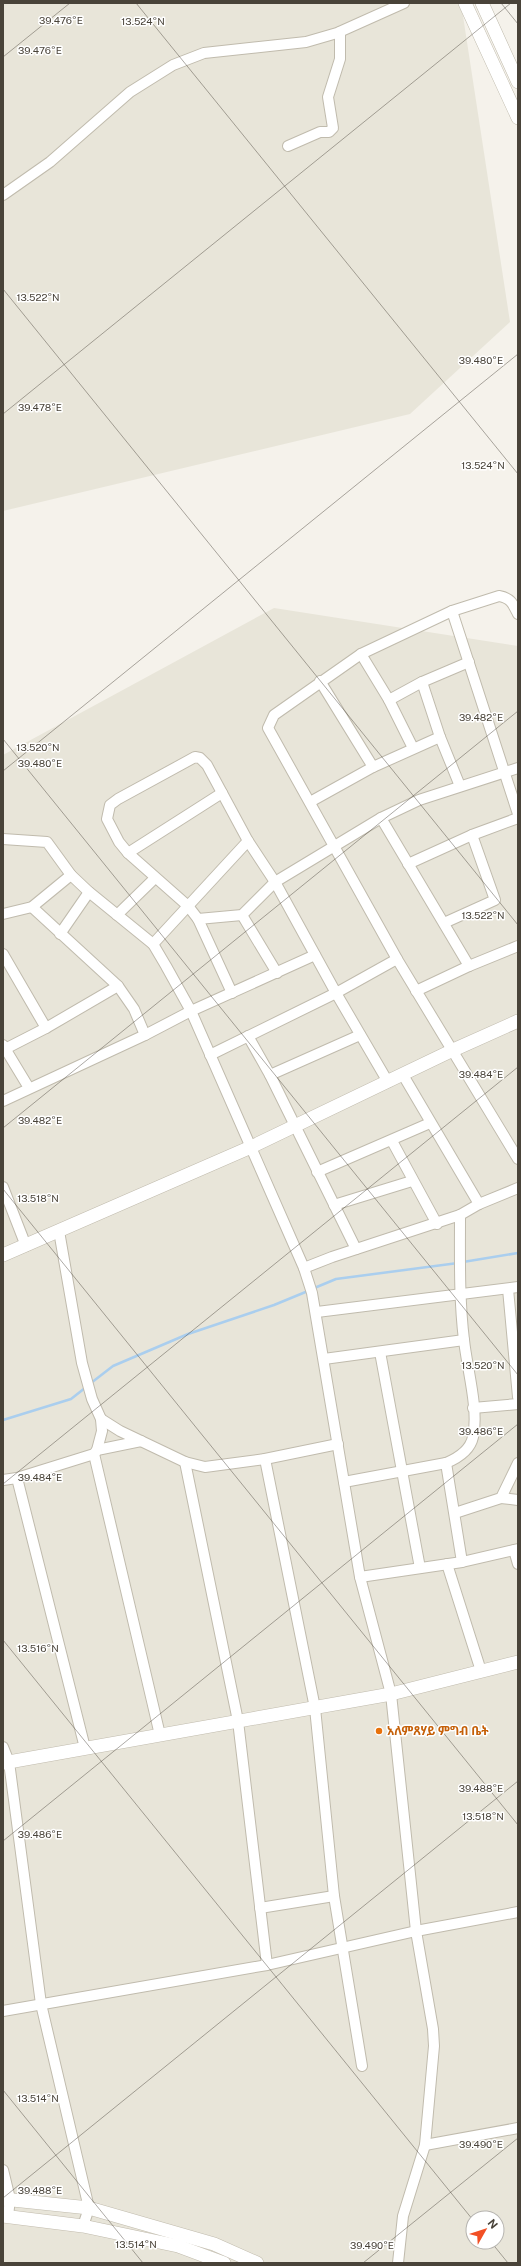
<svg xmlns="http://www.w3.org/2000/svg" width="521" height="2266" font-family="'Public Sans','Noto Sans Ethiopic',sans-serif">
<style>
.residential{fill:#e8e5d9;fill-rule:evenodd}
.lines{fill:none;stroke-linecap:round;stroke-linejoin:round}
.stream{stroke:#aaceee;stroke-width:2.5}
.minor-casing{stroke:#c0bbad;stroke-width:12}
.tertiary-casing{stroke:#c0bbad;stroke-width:14}
.minor{stroke:#fff;stroke-width:10}
.tertiary{stroke:#fff;stroke-width:13}
.ticks{fill:none;stroke:#494339;stroke-width:1;stroke-opacity:0.45}
.food-dot{fill:#e8710a;stroke:#fff;stroke-width:1.5}
.labels{text-anchor:middle;stroke-width:3;stroke-linejoin:round;paint-order:stroke}
.food-label{font-size:12px;font-weight:bold;fill:#c56008;stroke:#fff;text-anchor:start}
.ticks-label{font-size:10px;text-anchor:middle;fill:#494339;stroke:#fff;stroke-width:3;stroke-linejoin:round;paint-order:stroke}
</style>
<rect width="100%" height="100%" fill="#f5f2eb"/>
<g class="residential">
<path d="M3 3H461L510 322 410 414 3 511Z"/>
<path d="M274 608 518 646V2263H3V755ZM473 2218H497V2242H473Z"/>
</g>
<g class="lines">
<g class="stream">
<path d="M463 1262 518 1253"/>
<path d="M312 1289 336 1279 458 1263"/>
<path d="M91 1383 113 1366 188 1334 274 1305 308 1291"/>
<path d="M3 1420 71 1399 85 1388"/>
</g>
<g class="minor-casing">
<g id="minor">
<path d="M288 146 320 132H329L333 128 328 97 340 59V32"/>
<path d="M3 195 50 162 130 92 173 65 204 53 306 42 337 33 404 3"/>
<path d="M452 611 518 814"/>
<path d="M518 614C513 604 511 598 499 596L452 611 361 654 274 715 268 728 397 959 518 1159"/>
<path d="M361 654 389 700"/>
<path d="M320 681 373 767"/>
<path d="M422 682 440 737 460 786"/>
<path d="M413 748 389 700 422 682 469 662"/>
<path d="M310 802 373 767 440 737"/>
<path d="M381 818 469 966"/>
<path d="M3 839 47 842 71 875 89 892 153 944 166 966 191 1011 304 1268 312 1293 360 1577 391 1694 416 1931 433 2029 434 2046 425 2145 403 2216 398 2263"/>
<path d="M128 853 222 793"/>
<path d="M408 864 472 835 518 818"/>
<path d="M32 907 118 986 134 1009 145 1035"/>
<path d="M3 914 32 907 71 875"/>
<path d="M117 915 155 878"/>
<path d="M242 915 277 973"/>
<path d="M198 919 242 915 275 882 381 818 419 800 518 768"/>
<path d="M444 923 495 900 472 835"/>
<path d="M60 934 89 892"/>
<path d="M153 944 248 841"/>
<path d="M3 954 46 1028"/>
<path d="M416 991 469 966 518 946"/>
<path d="M232 993 198 919 188 906 128 853 119 842 107 819 110 805 118 799 195 757 200 758 207 765 248 841 275 882 336 993 388 1082"/>
<path d="M248 1036 270 1075 356 1249"/>
<path d="M3 1045 29 1088"/>
<path d="M5 1049 46 1028 118 986"/>
<path d="M210 1055 336 993 397 959"/>
<path d="M270 1075 360 1035"/>
<path d="M403 1075 479 1204"/>
<path d="M3 1101 145 1035 191 1011 315 955"/>
<path d="M392 1141 437 1224"/>
<path d="M317 1172 430 1123"/>
<path d="M3 1187 26 1246"/>
<path d="M334 1205 412 1181"/>
<path d="M304 1268 332 1257 460 1215 479 1204 518 1188"/>
<path d="M508 1289 518 1397"/>
<path d="M317 1312 518 1287"/>
<path d="M380 1352 420 1568"/>
<path d="M324 1359 464 1340"/>
<path d="M473 1408 518 1404"/>
<path d="M101 1419 120 1431 185 1462 205 1467 265 1459 338 1444"/>
<path d="M97 1450 141 1441"/>
<path d="M94 1454 160 1735"/>
<path d="M265 1459 315 1708 334 1896 362 2066"/>
<path d="M185 1462 238 1721 267 1965"/>
<path d="M446 1463 462 1562"/>
<path d="M17 1478 85 1748"/>
<path d="M3 1480 17 1478 94 1454 97 1450 102 1431 101 1419 92 1399 82 1363 59 1231"/>
<path d="M344 1482 446 1463C458 1458 470 1451 473 1437 479 1409 467 1369 464 1340 459 1299 460 1257 460 1215"/>
<path d="M501 1498 518 1500"/>
<path d="M455 1513 501 1498 518 1463"/>
<path d="M514 1550 518 1564"/>
<path d="M447 1564 481 1671"/>
<path d="M360 1577 462 1562 518 1549"/>
<path d="M3 1747 9 1762 41 2004 89 2208 83 2226"/>
<path d="M260 1908 334 1896"/>
<path d="M3 2011 267 1965 416 1931 518 1912"/>
<path d="M425 2145 518 2128"/>
<path d="M3 2170 10 2199 8 2216"/>
</g>
</g>
<g class="tertiary-casing">
<g id="tertiary">
<path d="M465 3 518 118"/>
<path d="M482 3 518 82"/>
<path d="M3 1255 251 1147 451 1051 518 1021"/>
<path d="M3 1763 391 1694 518 1662"/>
<path d="M3 2199 89 2208 214 2244 257 2263"/>
<path d="M3 2216 83 2226 178 2246 224 2263"/>
</g>
</g>
<use href="#minor" class="minor"/>
<use href="#tertiary" class="tertiary"/>
</g>
<path class="ticks" d="M136 3 518 474M501 3 518 24M3 57 70 3M3 289 518 925M3 414 511 3M3 739 518 1375M3 771 518 354M3 1128 518 711M3 1189 518 1825M3 1484 518 1067M3 1640 473 2220M3 1841 518 1424M3 2090 143 2263M3 2198 518 1781M491 2242 508 2263M363 2263 518 2138"/>
<circle class="food-dot" cx="379" cy="1731" r="4"/>
<g class="labels">
<g class="food-label">
<text x="387" y="1735">አለምጸሃይ ምግብ ቤት</text>
</g>
</g>
<g class="ticks-label">
<text x="61" y="24">39.476°E</text>
<text x="143" y="25">13.524°N</text>
<text x="40" y="54">39.476°E</text>
<text x="38" y="301">13.522°N</text>
<text x="481" y="364">39.480°E</text>
<text x="40" y="411">39.478°E</text>
<text x="483" y="469">13.524°N</text>
<text x="481" y="721">39.482°E</text>
<text x="38" y="751">13.520°N</text>
<text x="40" y="767">39.480°E</text>
<text x="483" y="919">13.522°N</text>
<text x="481" y="1078">39.484°E</text>
<text x="40" y="1124">39.482°E</text>
<text x="38" y="1202">13.518°N</text>
<text x="483" y="1369">13.520°N</text>
<text x="481" y="1435">39.486°E</text>
<text x="40" y="1481">39.484°E</text>
<text x="38" y="1652">13.516°N</text>
<text x="481" y="1792">39.488°E</text>
<text x="483" y="1820">13.518°N</text>
<text x="40" y="1838">39.486°E</text>
<text x="38" y="2102">13.514°N</text>
<text x="481" y="2148">39.490°E</text>
<text x="40" y="2194">39.488°E</text>
<text x="136" y="2248">13.514°N</text>
<text x="372" y="2249">39.490°E</text>
</g>
<rect width="521" height="2266" fill="none" stroke="#494339" stroke-width="8"/>
<g transform="translate(485 2230) rotate(51)"><circle r="19" fill="#ffffff" stroke="#b6b4b0"/>
<path d="M0-3L7 15L0 10L-7 15Z" fill="#f25025"/>
<text y="-6" font-size="11" font-weight="bold" text-anchor="middle" fill="#494339">N</text>
</g>
</svg>
